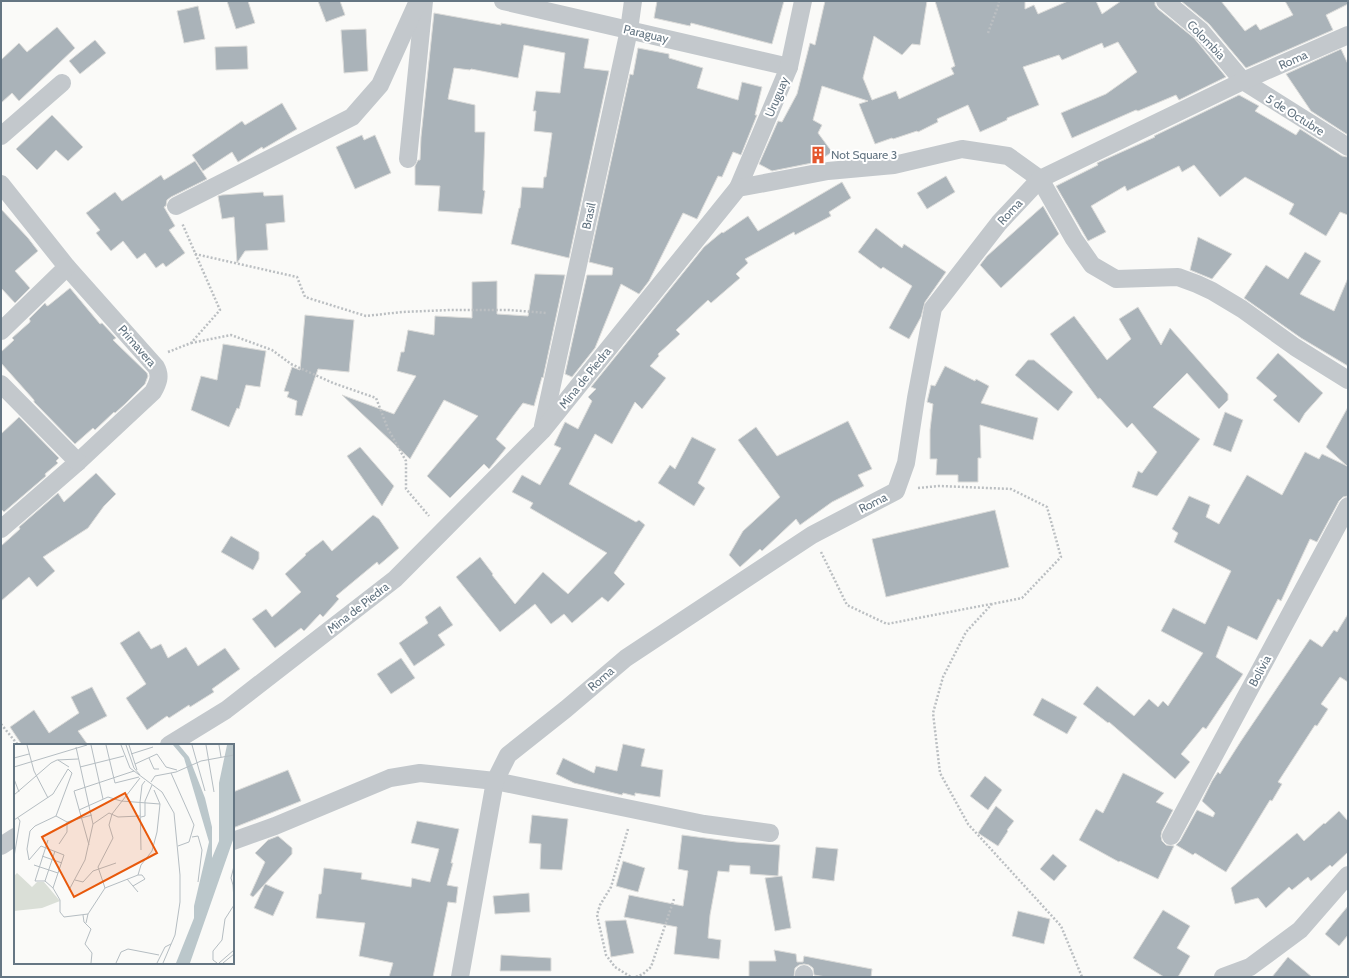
<svg xmlns="http://www.w3.org/2000/svg" width="1349" height="978" font-family="Cabin,sans-serif">
<style>
.building{fill:#aab3b9;stroke:#dcdcda}
.lines{fill:none;stroke-linecap:round;stroke-linejoin:round}
.path{stroke:#bbbfc2;stroke-width:2.5;stroke-dasharray:2 2;stroke-linecap:butt}
.street{stroke:#c3c8cc;stroke-width:18}
.labels{text-anchor:middle;stroke-width:4;stroke-linejoin:round;paint-order:stroke}
.street-label{font-size:12px;fill:#657683;stroke:#fff}
.poi-label{font-size:12px;fill:#657683;stroke:#fff;text-anchor:start}
.inset-road{fill:none;stroke:#b5bdc2;stroke-width:1}
.view{fill:#e8590c;fill-opacity:0.15;stroke:#e8590c;stroke-width:2}
.inset-edge{fill:none;stroke:#657683;stroke-width:2}
</style>
<rect width="100%" height="100%" fill="#fafaf8"/>
<g class="building">
<path d="M227 1H248L255 23 236 29Z"/>
<path d="M318 1H340L345 15 326 22Z"/>
<path d="M657 1H784L772 44 691 23 690 26 654 18Z"/>
<path d="M825 1H927L920 45 912 44 902 55 874 36 863 78 872 100 896 91 899 99 954 74 951 68 955 66 935 1H1025V9L1034 5 1038 14 1068 1H1096L1102 14 1121 1H1155V5L1158 9 1194 38 1226 77 1179 100 1176 95 1138 111 1136 110 1072 138 1061 113 1106 94 1137 72 1118 42 1104 48 1102 43 1062 60 1059 55 1023 67 1039 105 1007 118V120L980 132 968 105 937 119 938 122 918 132 917 131 893 139 892 138 875 144 859 104 868 101 822 86 813 120 822 125 818 133 832 152 817 162 772 171 759 164 778 121 782 122 797 94 810 43 815 45Z"/>
<path d="M1181 1H1221L1245 31 1256 24 1260 30 1293 15 1285 1H1348V4L1326 15 1333 30 1246 68 1209 24Z"/>
<path d="M198 6 205 39 184 43 177 11Z"/>
<path d="M434 13 501 25V23L589 39 584 68 609 71 569 258 511 244 519 208H520L522 187 543 188 544 177H546L552 133 534 131 536 111H533L536 91 560 93 565 53 524 45 518 78 471 69 470 70 454 68 448 99 475 105V132H485L483 190 485 191 482 214 438 211 440 186 415 185V166L418 160H420L421 137Z"/>
<path d="M57 27 75 48 19 101 12 93 1 103V60L19 43 27 52Z"/>
<path d="M366 29 368 71 344 73 341 30Z"/>
<path d="M95 40 106 53 80 74 69 61Z"/>
<path d="M247 46 248 69 216 70 215 47Z"/>
<path d="M638 48 669 54V58L703 68 697 88 738 100 742 82 762 87 755 115H757L741 155 733 152 722 177 718 176 697 219 683 213 649 281 639 294 621 284 595 348 572 377 565 374 587 275H612L613 268 589 262 630 74 633 75Z"/>
<path d="M1341 49 1348 64V135L1311 111 1286 74Z"/>
<path d="M1239 95 1259 106 1255 111 1296 135 1300 129 1342 156 1348 157V215L1340 212 1326 236 1289 214 1294 204 1245 177 1220 197 1194 165 1182 172 1179 166 1127 191 1125 186 1091 206 1106 232 1088 241 1056 186 1098 165 1097 163 1155 137 1154 136Z"/>
<path d="M282 103 297 129 263 149 262 147 238 162 232 152 203 171 192 155 242 121 245 125Z"/>
<path d="M52 115 83 147 68 161 56 150 37 170 16 149Z"/>
<path d="M362 135 364 140 375 135 391 173 355 189 336 147Z"/>
<path d="M195 161 207 179 171 197 167 200 166 206 164 207 175 226 169 230 185 253 166 267 163 263 156 268 145 253 137 259 123 241 111 251 96 233 100 230 86 213 115 192 122 201 161 175 164 180Z"/>
<path d="M946 176 955 192 927 209 917 193Z"/>
<path d="M842 182 851 198 829 212 831 216 795 235 794 232 745 259 748 263 736 274 740 278 711 303 708 300 676 330 680 334 658 354 659 356 650 366 666 378 642 409 635 402 612 444 595 434 569 484 636 522 639 520 645 525 614 573 625 584 608 602 602 597 572 623 564 614 551 624 535 604 500 632 456 577 480 557 493 574 492 575 515 604 543 572 568 594 607 553 530 508 533 503 512 492 522 475 540 485 561 448 554 445 565 422 578 429 592 401 588 397 596 389 591 387 704 247 722 232 723 233 748 216 758 231Z"/>
<path d="M263 192 264 196 283 195 285 222 266 224 268 250 245 251 237 263 234 217 222 219 218 196 222 195Z"/>
<path d="M1043 206 1059 234 1001 288 980 265 987 256Z"/>
<path d="M1 209 28 238 38 251 15 271 30 288 15 303 1 288Z"/>
<path d="M876 228 902 248 904 244 946 272 925 302 921 317 909 339 889 328 912 286 883 267 881 269 858 252Z"/>
<path d="M1198 237 1232 254 1212 279 1190 270Z"/>
<path d="M1305 252 1321 261 1300 294 1334 311 1348 278V366L1301 338 1244 298 1266 265 1288 279Z"/>
<path d="M535 274 565 275 543 378 542 377 534 406 523 403 496 439 506 448 489 469 484 464 450 498 427 476 478 416 444 400 410 459 342 395 394 414 416 376 397 371 401 352H404L408 330 434 335 435 316 472 318V282L497 281V314L528 316Z"/>
<path d="M70 288 100 324 102 323 116 338 113 340 147 373 148 376 145 384 125 404 115 413 114 412 95 430 93 428 75 444 34 402V400L1 363V352L14 340 12 338 30 322V320L29 319 45 303 47 306 49 305Z"/>
<path d="M1138 307 1161 345 1170 328 1228 394V400L1219 409 1187 373 1153 407 1200 439 1157 496 1132 487 1138 471 1142 473 1157 452 1132 423 1127 428 1100 398 1098 399 1050 334 1074 316 1107 360 1131 339 1119 319Z"/>
<path d="M305 315 354 320 349 372 318 369 302 416 295 415 297 401 287 397 289 392 284 391 292 367 300 370Z"/>
<path d="M223 344 266 351 260 387 246 385 239 409 237 408 229 427 191 410 201 376 217 380Z"/>
<path d="M1278 353 1323 393 1305 413 1299 423 1273 400 1277 396 1256 378Z"/>
<path d="M1028 360H1034L1073 392 1058 411 1015 375Z"/>
<path d="M945 366 975 381 976 379 989 386 981 403 1038 418 1033 440 980 425 981 458H978V482H958V475H936L937 459H930V430L933 404 927 402 931 385 935 386Z"/>
<path d="M1348 407V496L1343 497 1339 501 1317 542 1310 539 1281 601 1278 599 1257 640 1228 626 1216 657 1243 674 1206 729 1203 727 1181 754 1190 762 1175 779 1109 722 1108 723 1083 704 1097 686 1134 716 1149 699 1158 707 1163 701 1168 706 1203 653 1161 631 1173 608 1205 624 1231 571 1174 542 1178 533 1172 529 1189 496 1210 505 1206 517 1219 524 1247 475 1282 495 1305 452 1319 459 1322 454 1347 466 1326 447Z"/>
<path d="M1225 412 1243 420 1231 452 1213 445Z"/>
<path d="M19 417 59 458 56 461 58 463 45 474 46 476 4 512 1 509V434Z"/>
<path d="M848 421 872 469 858 475 864 486 832 502 800 525 796 519 762 551 760 549 740 567 729 555 743 531 780 497 738 440 756 427 777 456Z"/>
<path d="M692 437 716 449 698 483 705 488 694 506 658 483 670 465 675 469Z"/>
<path d="M360 447 394 486 382 506 347 456Z"/>
<path d="M96 473 116 494 104 506 88 528 43 557 55 571 37 587 29 577 1 601V546L20 529 19 527 58 493 64 502Z"/>
<path d="M995 510 1009 567 886 597 872 539Z"/>
<path d="M373 515 379 519 399 548 379 565 377 562 336 596 339 599 323 617 320 614 304 631 301 628 275 648 252 619 266 609 272 617 301 592 285 574 306 555 305 554 323 540 332 551Z"/>
<path d="M231 536 259 552V559L253 570 221 552Z"/>
<path d="M440 606 453 625 438 635 445 645 414 666 399 643 428 623 425 617Z"/>
<path d="M1348 614V682L1340 677 1321 704 1328 709 1317 726 1315 725 1278 782 1282 784 1272 801 1270 800 1226 872 1195 853 1193 855 1176 845 1180 841 1197 810 1213 817 1215 813 1202 801 1212 781 1218 772 1220 774 1241 741 1310 639 1322 647 1334 630 1337 632Z"/>
<path d="M139 631 151 649 161 644 168 658 186 647 198 666 225 648 240 669 212 689 214 692 190 707 189 705 169 718 167 716 147 730 126 698 146 684 120 643Z"/>
<path d="M401 658 415 678 391 694 377 674Z"/>
<path d="M92 687 107 716 78 731 88 745H22L10 727 34 710 49 733 79 713 71 697Z"/>
<path d="M1042 698 1077 717 1067 734 1033 715Z"/>
<path d="M623 744 645 749 641 766 663 770 660 797 635 793V796L623 793 622 795 574 783 556 774 563 758 594 773 596 766 617 771Z"/>
<path d="M288 770 301 801 233 828V792Z"/>
<path d="M1123 773 1164 793 1156 802 1173 810 1162 831 1161 836 1162 841 1166 845 1174 846 1158 879 1120 861 1119 862 1079 840 1096 809 1103 813Z"/>
<path d="M985 776 1002 790 988 810 970 796Z"/>
<path d="M996 806 1014 821 1007 830 1008 831 998 846 978 833Z"/>
<path d="M1339 811 1348 821V852L1332 867 1330 865 1311 881 1308 877 1292 890 1289 887 1266 908 1258 898 1235 904 1231 888 1297 833 1304 841 1324 823 1325 824Z"/>
<path d="M532 815 568 819 562 870 540 869 541 844 529 843Z"/>
<path d="M417 821 459 829 451 863H453L447 885 458 887 456 903 448 902 433 977H389L393 963 359 956 365 923 316 918 319 894H321L324 868 362 873 361 879 411 887 412 878 430 882 439 849 411 843Z"/>
<path d="M682 835 736 842 780 845 778 876 750 874V866L730 865 729 872 718 871 710 915 708 938 721 940 719 959 674 954 677 927 624 917 629 895 683 906 688 871 678 869Z"/>
<path d="M278 836 292 848V854L253 897 250 895 265 862 255 853 268 840Z"/>
<path d="M816 847 838 849 834 881 812 878Z"/>
<path d="M1053 854 1067 866 1054 881 1040 869Z"/>
<path d="M623 861 645 868 638 892 616 886Z"/>
<path d="M782 876 791 928 775 931 765 878Z"/>
<path d="M265 884 284 892 273 916 254 908Z"/>
<path d="M529 893 530 912 495 914 493 896Z"/>
<path d="M1348 906V935L1339 946 1325 934Z"/>
<path d="M1163 910 1190 926 1177 948 1190 956 1178 977H1164L1133 958Z"/>
<path d="M1018 911 1050 919 1044 944 1012 936Z"/>
<path d="M626 920 634 953 611 957 605 921Z"/>
<path d="M774 950 796 954 797 962H803L804 956 872 969 871 977H826L814 975 813 968 809 965 804 964 799 965 795 968 794 977H749V961H776Z"/>
<path d="M501 955 551 958V971H500Z"/>
<path d="M1288 957 1312 977H1272Z"/>
</g>
<g class="lines">
<g class="path">
<path d="M988 33 998 6 999 1"/>
<path d="M195 254 297 277 305 297 366 316 402 312 450 310H509L547 313"/>
<path d="M191 343 231 335 272 350 291 364 333 383 376 398 388 429 406 461V489L429 516"/>
<path d="M168 352 191 343 220 310 182 223"/>
<path d="M918 488 939 486 1011 489 1047 507 1061 557 1022 598 992 604 966 632 943 677 933 713 940 773 968 824 1061 926 1082 977"/>
<path d="M821 552 847 605 887 624 991 604"/>
<path d="M1 724 18 745"/>
<path d="M628 829 611 887 600 905 597 915 606 955 615 967 631 977"/>
<path d="M636 977 643 974 651 967 674 899"/>
</g>
<g class="street">
<path d="M503 1 789 67"/>
<path d="M1165 1 1201 31 1243 81 1348 147"/>
<path d="M1 136 62 83"/>
<path d="M408 159 424 1"/>
<path d="M1 184 67 267 156 367C161 376 158 383 153 392L78 462 1 529"/>
<path d="M738 188 789 67 803 1"/>
<path d="M176 206 352 117 380 85 418 1"/>
<path d="M1 331 67 267"/>
<path d="M1 384 78 462"/>
<path d="M543 426 629 30 633 1"/>
<path d="M169 745 226 710 395 579 542 431 738 188 828 171 894 165 962 149 1008 156 1040 179 1074 239 1092 265 1116 279 1178 277 1197 284 1212 291 1242 309 1295 347 1348 380"/>
<path d="M1171 836 1348 506"/>
<path d="M233 841 275 826 390 778 420 773 495 781 704 824 770 833"/>
<path d="M1 846 15 837"/>
<path d="M460 977 495 781 508 755 566 709 626 658 812 535 896 491 906 463 916 398 933 308 999 223 1040 179 1243 81 1348 35"/>
<path d="M804 977V974"/>
<path d="M1223 977 1250 967 1300 930 1348 875"/>
</g>
</g>
<defs>
<g id="building-bare" transform="scale(1.38)"><path d="M-4-6H4V6H1V3H-1V6H-4ZM-2.5-4.3h1.7v1.8h-1.7ZM.8-4.3h1.7v1.8H.8ZM-2.5-1h1.7V.8h-1.7ZM.8-1h1.7V.8H.8Z" fill="#e4572e" stroke="#fff" stroke-width="2.5" paint-order="stroke"/></g>
</defs>
<g fill-rule="evenodd">
<use href="#building-bare" x="818" y="155"/>
</g>
<g class="labels">
<g class="street-label">
<text transform="translate(646 34) rotate(13)" y="4">Paraguay</text>
<text transform="translate(1206 40) rotate(46)" y="4">Colombia</text>
<text transform="translate(1293 60) rotate(-24)" y="4">Roma</text>
<text transform="translate(777 97) rotate(-67)" y="4">Uruguay</text>
<text transform="translate(1295 115) rotate(32)" y="4">5 de Octubre</text>
<text transform="translate(1010 212) rotate(-47)" y="4">Roma</text>
<text transform="translate(589 216) rotate(-78)" y="4">Brasil</text>
<text transform="translate(137 346) rotate(49)" y="4">Primavera</text>
<text transform="translate(585 378) rotate(-51)" y="4">Mina de Piedra</text>
<text transform="translate(873 503) rotate(-27)" y="4">Roma</text>
<text transform="translate(358 608) rotate(-38)" y="4">Mina de Piedra</text>
<text transform="translate(1260 671) rotate(-62)" y="4">Bolivia</text>
<text transform="translate(601 679) rotate(-41)" y="4">Roma</text>
</g>
<g class="poi-label">
<text x="831" y="159">Not Square 3</text>
</g>
</g>
<g transform="translate(14 744)">
<rect width="220" height="220" fill="#fafaf8"/>
<path d="M3 129 18 143 23 138H30L46 157 28 164 0 167V132Z" fill="#dadfd7"/>
<path d="M159 1H165L175 13 191 54 198 83V114L205 97V39L213 1H220L219 96 176 219H162L180 174V162L195 98 170 14Z" fill="#bbc7cb"/>
<path class="inset-road" d="M13 1 20 27 34 54M77 1 89 55M92 1 101 39 125 33M107 1 116 24 148 48 160 69 166 131V158L161 191 149 219M112 1 120 24 126 31M115 1 123 26M178 1 191 47M192 1 200 48M205 1 207 13M62 3 79 80M117 10 139 3M0 14 15 10M135 14 140 25H145M44 16 55 23M121 20 143 10 152 23 163 26M0 23 73 1M66 23 110 12M157 29 180 81 175 98 164 102M0 35 5 48M137 38 141 32 162 28 187 17 220 11M140 46 146 60M0 51 37 19 43 16 64 15M65 66 94 53 107 57 146 60 143 88 138 107 127 121 124 131 91 144M42 72 53 78 78 71M127 73 131 72V57L138 41M0 76 39 50 54 25 58 29 42 72M178 93 184 92 188 106 184 138M34 96 21 137H31L39 144 46 156V168L50 173 74 170M45 100 53 88V78M75 101 60 47 120 27M127 106 126 58 128 41 131 37M28 112 48 119M0 113 6 77 4 74M20 121 44 129M113 135 124 148M61 136 69 138 79 127 102 119M31 137 41 107M219 141 217 134 220 122M219 141 220 156M119 142 131 135 128 131H124M39 144 50 111 27 102 15 116 13 105 16 87 21 82 42 72M91 144 84 123 99 94 95 81 98 70 126 34M55 146 71 116 79 80 95 69 104 73 126 72M69 171 70 178 77 185 71 200 78 209 77 219M72 179 74 170 91 144M102 219 107 208 114 205 145 211M143 219 151 203 157 200M203 219 199 216V207L208 196 211 175 220 161M205 219 220 206M209 219 220 210"/>
<path class="view" d="M111 49 143 109 60 153 28 93Z"/>
<rect width="220" height="220" class="inset-edge"/>
</g>
<rect width="1349" height="978" fill="none" stroke="#657683" stroke-width="4"/>
</svg>
